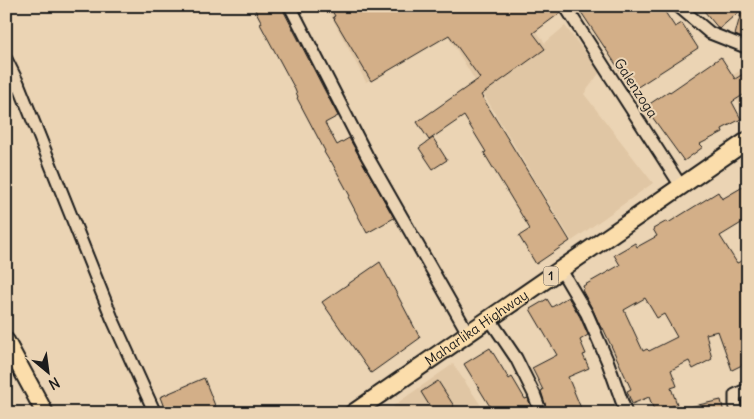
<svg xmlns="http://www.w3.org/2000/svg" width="754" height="419" font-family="Delius,sans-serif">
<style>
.built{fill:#e0c6a4}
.building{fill:#d3af88;stroke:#1c1c1c;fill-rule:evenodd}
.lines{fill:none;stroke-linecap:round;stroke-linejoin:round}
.minor-casing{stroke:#1c1c1c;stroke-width:15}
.primary-casing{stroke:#1c1c1c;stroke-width:20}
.minor{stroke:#ebd4b4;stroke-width:11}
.primary{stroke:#fbddab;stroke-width:16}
.labels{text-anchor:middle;stroke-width:4;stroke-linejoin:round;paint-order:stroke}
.shield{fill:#ebd4b4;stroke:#5a534a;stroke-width:1}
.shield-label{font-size:12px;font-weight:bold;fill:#1c1c1c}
.street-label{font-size:14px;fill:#1c1c1c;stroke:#ebd4b4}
</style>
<rect width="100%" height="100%" fill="#ebd4b4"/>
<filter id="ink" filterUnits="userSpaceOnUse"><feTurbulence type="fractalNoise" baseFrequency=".02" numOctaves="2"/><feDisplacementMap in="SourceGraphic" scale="10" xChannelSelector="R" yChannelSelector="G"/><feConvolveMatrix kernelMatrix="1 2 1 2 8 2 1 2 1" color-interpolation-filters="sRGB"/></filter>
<g filter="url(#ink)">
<g class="built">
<path d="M326 6H519L545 43 565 26 600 72 584 94 653 183 572 241 447 34 366 82Z"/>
<path d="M748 65V114L722 83Z"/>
<path d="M453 364 486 413H397L393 406Z"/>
</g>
<g class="building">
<path d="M253 6H281L338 116 325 123 337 145 349 138 394 218 367 233 348 197 350 196 331 161 330 162 324 152 325 151 297 98 298 97 294 87 260 24 262 23Z"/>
<path d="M329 6H558L560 13 533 33 545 49 481 95 570 241 536 264 519 236 530 229 484 153 486 152 464 116 429 140 417 122 480 78 449 35 371 81 333 17 335 16Z"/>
<path d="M577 6H661L675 27 682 23 698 48 633 90Z"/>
<path d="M700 6H748V40L735 35 742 9 719 29Z"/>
<path d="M721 57 735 79 748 71V92L732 102 741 119 722 129 723 132 700 144 703 147 684 161 645 107 669 91 670 92Z"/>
<path d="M433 138 447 160 433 169 419 148Z"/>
<path d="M748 184V219L720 236 737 263 748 258V362L732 370 718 331 706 334 712 359 693 369 689 361 671 370 677 386 671 388 677 404 655 413 649 397 632 404 627 391 631 389 603 328H601L593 310 582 290 584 289 583 286 620 265 614 255 635 243 637 247 657 236 653 229 667 221 668 223 718 192 722 199ZM645 298 657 318 664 314 677 337 649 351 647 349 643 351 624 310Z"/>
<path d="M380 262 420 338 371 373 322 302Z"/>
<path d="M568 297 580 317 588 335 580 340 586 354 583 355 589 368 568 377 583 413H548L541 391 543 390 532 368 557 355 530 309 547 299 552 307Z"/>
<path d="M490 348 509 379 512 377 525 399 528 398 533 413H494L464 364Z"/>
<path d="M204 378 218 413H166L160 397Z"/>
<path d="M438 381 454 406 444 413H434L421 392Z"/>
<path d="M721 400 724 413H686L685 408Z"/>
</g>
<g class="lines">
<g class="minor-casing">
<g id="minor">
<path d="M290 6 367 156 468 333"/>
<path d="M565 6 681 186"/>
<path d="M678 6 710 33 748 48"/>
<path d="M6 59 18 83 112 318 155 413"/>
<path d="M6 90 18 83"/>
<path d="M561 270 587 314 607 360 626 413"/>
<path d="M489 318 516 358 534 394 541 413"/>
<path d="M735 413V395L748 389"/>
</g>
</g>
<g class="primary-casing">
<g id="primary">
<path d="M6 341 45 413"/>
<path id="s1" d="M353 413 748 140"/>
</g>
</g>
<use href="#minor" class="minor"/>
<use href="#primary" class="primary"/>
</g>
</g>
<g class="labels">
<rect class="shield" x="543.5" y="266.5" width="15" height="19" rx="4"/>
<g class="shield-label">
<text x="551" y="280">1</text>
</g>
<g class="street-label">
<text transform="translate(636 88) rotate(57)" y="5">Galenzoga</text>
<text dy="5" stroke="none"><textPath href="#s1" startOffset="150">Maharlika Highway</textPath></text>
</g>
</g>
<rect width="754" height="419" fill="none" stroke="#ebd4b4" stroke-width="25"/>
<rect x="12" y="12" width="729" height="394" fill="none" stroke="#1c1c1c" stroke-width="2" filter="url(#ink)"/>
<g transform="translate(48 372) rotate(151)" stroke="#ebd4b4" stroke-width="4" paint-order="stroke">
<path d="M0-4L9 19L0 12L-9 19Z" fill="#1c1c1c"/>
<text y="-8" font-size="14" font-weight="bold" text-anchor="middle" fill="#1c1c1c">N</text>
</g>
</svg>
